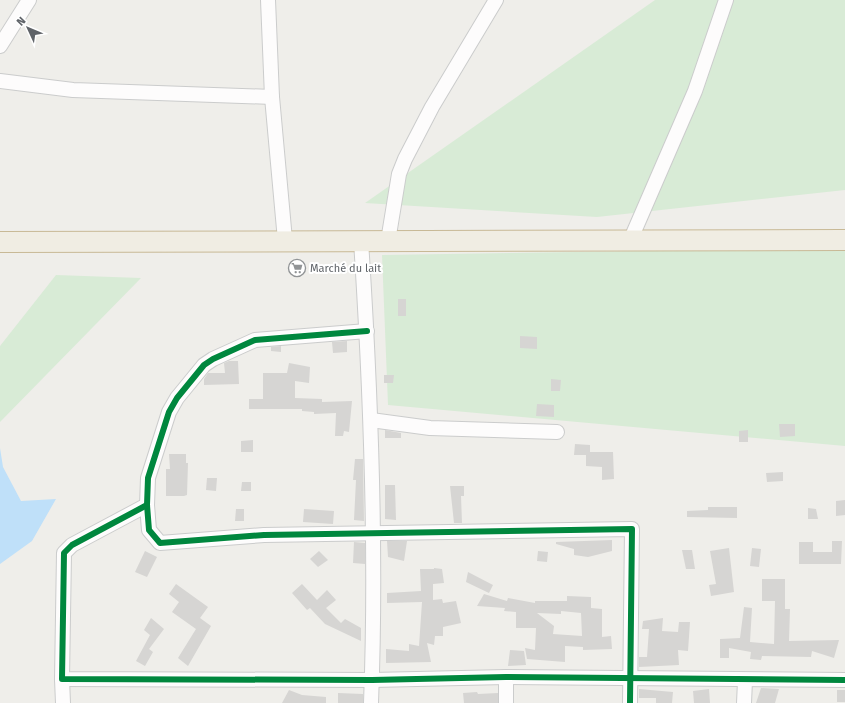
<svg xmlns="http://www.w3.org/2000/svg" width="845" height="703" font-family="'Fira Sans',sans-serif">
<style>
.green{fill:#d8ebd6}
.water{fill:#bfe0f9}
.building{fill:#d6d5d3;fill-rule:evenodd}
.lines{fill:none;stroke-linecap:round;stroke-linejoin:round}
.minor-casing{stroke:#cbcccc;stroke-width:16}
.highway-casing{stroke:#c8b996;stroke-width:22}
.minor{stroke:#fdfcfc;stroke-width:14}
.highway{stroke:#f0ede3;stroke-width:20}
.cycleway-casing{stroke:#fff;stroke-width:8}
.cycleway{stroke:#00873e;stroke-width:6}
.labels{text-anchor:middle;stroke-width:4;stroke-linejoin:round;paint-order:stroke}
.poi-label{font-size:11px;fill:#5f6368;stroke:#fff;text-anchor:start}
</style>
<rect width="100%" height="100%" fill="#efeeea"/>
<g class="green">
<path d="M655 0H845V190L597 217 365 203Z"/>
<path d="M845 248V446L388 405 382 255Z"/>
<path d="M56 275 141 278 0 422V346Z"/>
</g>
<path class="water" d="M0 448 3 467 21 501 56 499 32 541 0 564Z"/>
<g class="building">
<rect x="398" y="299" width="8" height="17"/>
<path d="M520 336 537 337V349L520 348Z"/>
<path d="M347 341V352L333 353 332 342Z"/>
<path d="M281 346V352L271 351V347Z"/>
<path d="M229 361H238L239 384 204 385V379L208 373H225L224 363Z"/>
<path d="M289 363 310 367 309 383 295 381V398L322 399V402L352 401 349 432 344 431 343 436H335L336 413 314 414V412L302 411V409H249V399H263V373H287Z"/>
<path d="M384 375H394L393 383H384Z"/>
<path d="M551 379 561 380 560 391H551Z"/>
<path d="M537 404 554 405V417L536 416Z"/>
<path d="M779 424H795V436L780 437Z"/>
<path d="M385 430 401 433V438H385Z"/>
<path d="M748 430V442H739V431Z"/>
<path d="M253 440V452H241V441Z"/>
<path d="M575 444 590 445V452H613L614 479 602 480V467L586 466V455H574Z"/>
<path d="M169 454H186V463H188L187 495 184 496H166V469H170Z"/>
<path d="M355 459H363L364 521 354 520 356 480H353Z"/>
<path d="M783 472V481L767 482 766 473Z"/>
<path d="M207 478H217L216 491 206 490Z"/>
<path d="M242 482H251V491H241Z"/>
<path d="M385 485H395L396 520 385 519Z"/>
<path d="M450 486H464V496H461L462 523H454Z"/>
<path d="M845 500V515L836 516V501Z"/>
<path d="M708 507H737V518L687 517V511L708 510Z"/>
<path d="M808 508 816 509 818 519H808Z"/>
<path d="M236 509H244V521H235Z"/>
<path d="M304 509 334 511 333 524 303 522Z"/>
<path d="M612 540V551L588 557 574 555V549L556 544V542Z"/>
<path d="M387 541H407L404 561 388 557Z"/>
<path d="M832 541H842L841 564H799V542H813V552H832Z"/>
<path d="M354 542 365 543V564L353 563Z"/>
<path d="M729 548 734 592 711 596 709 585 716 584 710 551Z"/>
<path d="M752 548 761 549 759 567 750 566Z"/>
<path d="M682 550H692L695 569H686Z"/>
<path d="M145 551 157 557 147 577 135 572Z"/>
<path d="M319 551 328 560 318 567 310 559Z"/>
<path d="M538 551 548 552 547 562 537 561Z"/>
<path d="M434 568 442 569 444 583 433 584V600L442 599 443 603 456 601 461 623 443 627V636H435L434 645 427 643 431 662 386 663V649L409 651V644L419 646 422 602 387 603V593L421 591 420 569H434Z"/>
<path d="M468 572 493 585 489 593 466 582Z"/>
<path d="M762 579H785V609H790L789 641 839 640 834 658 812 651 811 657 762 656 761 660 750 659 751 652 729 648V658H720V639L740 638 744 607 752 608 750 642 774 644 775 601H762Z"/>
<path d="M176 584 208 607 200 618 211 626 188 666 178 658 196 629 172 612 179 602 169 594Z"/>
<path d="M302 584 317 600 327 590 336 600 326 608 341 623 345 619 361 628V641L325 624 310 608 307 610 292 593Z"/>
<path d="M484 594 507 601 508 598 535 603V601H567V596L591 597V608L602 609V637L611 636 612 649 583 650V647L565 646V662L527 659 525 648 535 650 536 628H516V612L504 611 505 608 477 606ZM561 611 581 613 582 636 553 634 554 626 537 613 561 614Z"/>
<path d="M151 618 164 629 149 649 153 652 145 666 136 661 150 635 144 630Z"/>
<path d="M663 618 662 631 678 632 679 622H690L688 651 678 650 679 665 639 667V657H647L649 629H642L643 621Z"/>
<path d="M510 650 524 651 526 665 508 666Z"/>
<path d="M761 688 779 689 775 703H756Z"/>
<path d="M639 689 673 692 672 703H656V698H639Z"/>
<path d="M709 689 710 703H694L693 691Z"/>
<path d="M289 690 302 695 326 697V703H282Z"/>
<rect x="837" y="690" width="8" height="12"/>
<path d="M477 692 478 694 498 693V703H464L463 693Z"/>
<path d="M338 693 363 694V703H338Z"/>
</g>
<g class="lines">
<g class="minor-casing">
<g id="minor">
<path d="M268 0 272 97 285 240"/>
<path d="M0 46 29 0"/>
<path d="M0 81 73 90 272 97"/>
<path d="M361 241C371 395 377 549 371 703"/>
<path d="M388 241 399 174 405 159 432 107 496 0"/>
<path d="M630 241 695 91 726 0"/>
<path d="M367 331 255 340 213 359 204 365 177 398 169 412 148 478 147 505 149 530 160 543 264 535 632 529 630 703"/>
<path d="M371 420 430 428 557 432"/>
<path d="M147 505 72 545 64 553 62 679 372 680 506 677 845 680"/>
<path d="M62 679 63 703"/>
<path d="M506 703V677"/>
<path d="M744 703 745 681"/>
</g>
</g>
<g class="highway-casing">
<path id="highway" d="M0 242 845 240"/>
</g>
<use href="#minor" class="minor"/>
<use href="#highway" class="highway"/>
<g class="cycleway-casing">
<g id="cycleway">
<path d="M367 331 255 340 213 359 204 365 177 398 169 412 148 478 147 505 149 530 160 543 264 535 632 529 630 703"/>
<path d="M147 505 72 545 64 553 62 679 372 680 506 677 845 680"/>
</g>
</g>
<use href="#cycleway" class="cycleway"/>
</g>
<defs>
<g id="supermarket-ring" transform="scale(0.9)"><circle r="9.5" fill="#fff" stroke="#919496" stroke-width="1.5"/><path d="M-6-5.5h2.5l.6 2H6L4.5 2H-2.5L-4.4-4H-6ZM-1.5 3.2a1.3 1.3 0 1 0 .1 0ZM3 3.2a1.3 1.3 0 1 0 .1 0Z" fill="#919496"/></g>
</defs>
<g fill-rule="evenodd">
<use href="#supermarket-ring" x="297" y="268"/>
</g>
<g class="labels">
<g class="poi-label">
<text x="310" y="272">Marché du lait</text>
</g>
</g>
<g transform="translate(28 28) rotate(314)" stroke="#ffffff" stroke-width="3" paint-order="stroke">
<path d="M0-3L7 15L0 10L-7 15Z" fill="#5f6368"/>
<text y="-6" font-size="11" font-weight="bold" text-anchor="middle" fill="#5f6368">N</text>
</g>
</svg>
